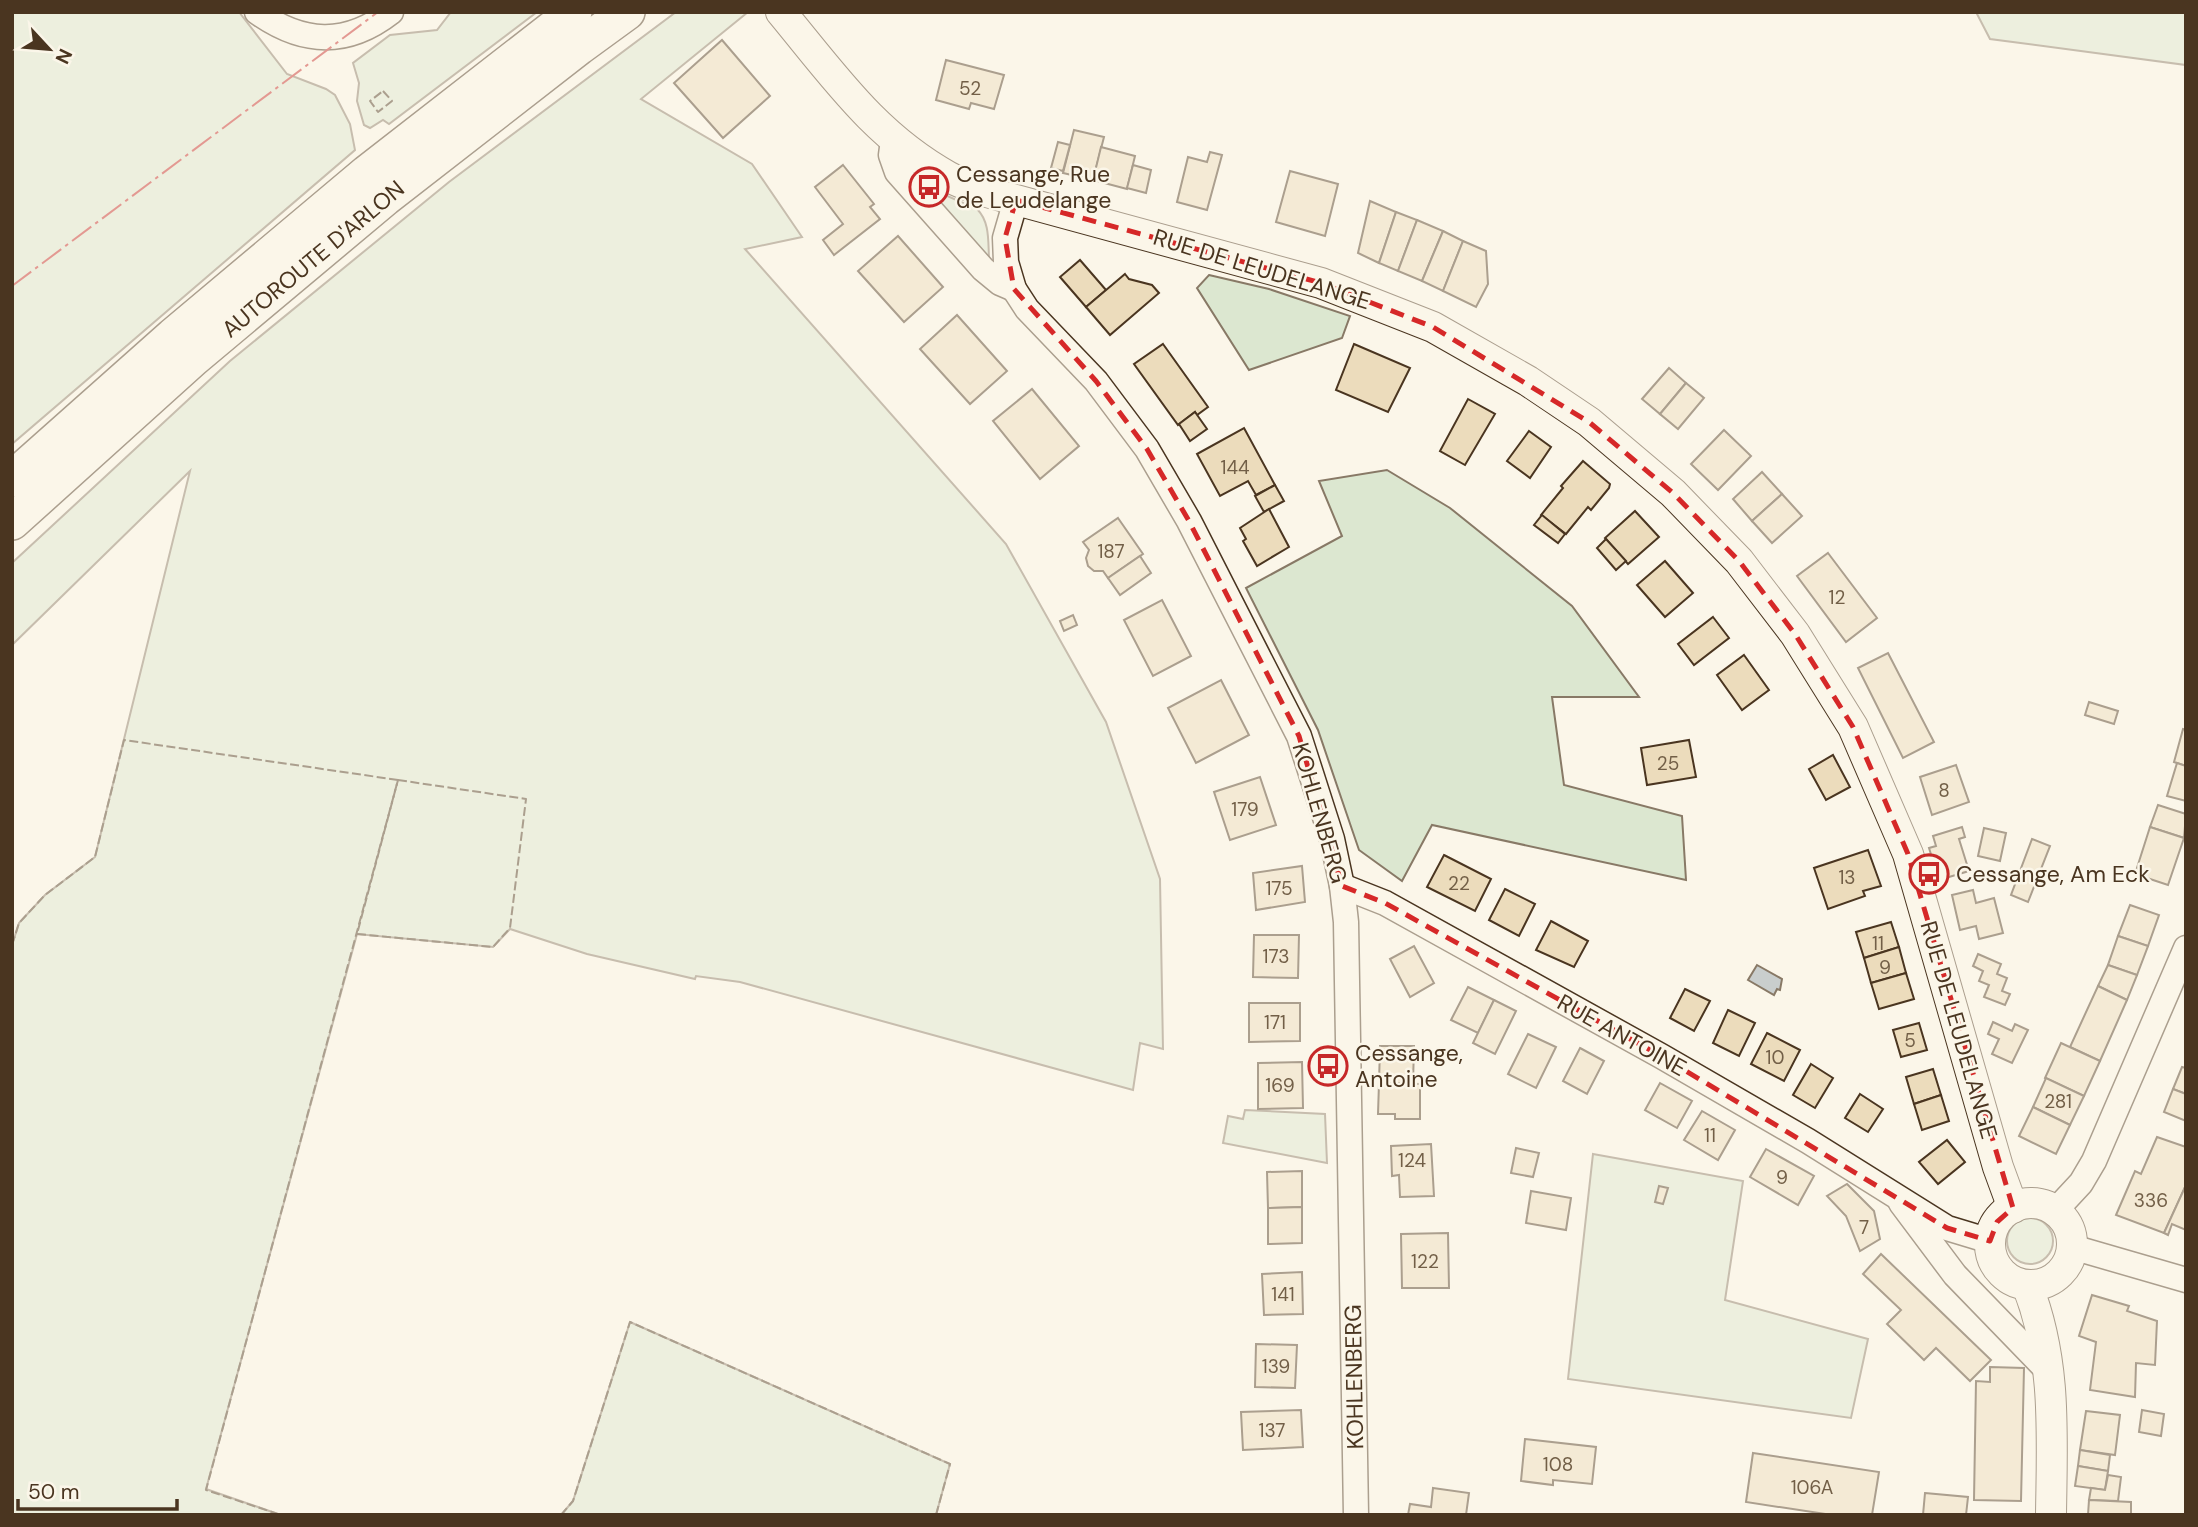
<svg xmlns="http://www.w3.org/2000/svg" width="2198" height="1527" font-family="'DM Sans',sans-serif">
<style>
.green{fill:#dce7d0;stroke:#887966;stroke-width:2}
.water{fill:#c9cecd;stroke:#887966;stroke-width:2}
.building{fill:#ecdcbc;stroke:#4a3520;stroke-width:2}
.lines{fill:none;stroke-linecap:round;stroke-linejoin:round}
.minor-casing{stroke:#4a3520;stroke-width:27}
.major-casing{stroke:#4a3520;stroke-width:32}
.highway-casing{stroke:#4a3520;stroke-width:38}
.minor{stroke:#fbf6e9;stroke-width:24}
.major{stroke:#fbf6e9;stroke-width:30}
.highway{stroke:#fbf6e9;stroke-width:35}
.fence{stroke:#4a3520;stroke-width:2;stroke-dasharray:9 3.5;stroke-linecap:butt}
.power{stroke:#c62828;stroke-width:2;stroke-dasharray:24 5 3.5 5;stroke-linecap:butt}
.marked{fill:none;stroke:#d62828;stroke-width:5;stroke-dasharray:14 9;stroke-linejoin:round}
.labels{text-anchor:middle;stroke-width:5;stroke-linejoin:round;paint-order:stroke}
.number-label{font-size:19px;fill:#725f47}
.poi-label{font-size:23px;fill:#4a3520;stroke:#fbf6e9;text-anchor:start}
.street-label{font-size:23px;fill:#4a3520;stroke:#fbf6e9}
</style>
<rect width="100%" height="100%" fill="#fbf6e9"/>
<g class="green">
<path d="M12 12H239L287 74 326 89 335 95 350 124 355 150 12 444Z"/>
<path d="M451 12H537L389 124 383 120 370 128 364 125 357 101 359 83 353 63 390 35 437 30Z"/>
<path d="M676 12H748L641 99 752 164 802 237 745 249 1006 544 1106 722 1160 879 1163 1049 1140 1043 1133 1090 740 982 696 976 695 979 587 954 510 929 493 947 357 934 206 1489 281 1515H12V945L19 923 45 895 95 857 190 471 12 645V563L230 361 449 182Z"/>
<path d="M1976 12H2186V65L1990 39Z"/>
<path d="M936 191 977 209C990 222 988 241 989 258L934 199Z"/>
<path d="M1209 275 1269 289 1350 316 1342 338 1249 370 1197 288Z"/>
<path d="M1387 470 1450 508 1572 606 1639 697H1552L1564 785 1682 816 1686 880 1432 825 1402 881 1359 850 1318 730 1246 588 1342 536 1319 481Z"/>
<path d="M1245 1110 1325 1114 1327 1163 1223 1143 1228 1116 1243 1119Z"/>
<path d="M1593 1154 1743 1181 1725 1300 1868 1339 1851 1418 1568 1379Z"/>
<circle cx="2030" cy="1241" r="23"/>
<path d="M630 1322 950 1464 936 1515H561L573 1501Z"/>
</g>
<path class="water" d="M1757 965 1782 979 1780 990 1777 989 1774 995 1748 980Z"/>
<g class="building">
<path d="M722 40 770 96 723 138 674 83Z"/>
<path d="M946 60 1004 75 994 109 971 103 969 109 936 100Z"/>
<path d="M1074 130 1104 137 1093 180 1063 173Z"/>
<path d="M1058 142 1070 145 1063 171 1051 168Z"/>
<path d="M1101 147 1135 156 1127 189 1093 180Z"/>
<path d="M1210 152 1222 155 1207 210 1177 202 1188 157 1207 162Z"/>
<path d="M843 165 874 204 870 207 880 219 834 255 823 240 843 224 815 187Z"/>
<path d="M1133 165 1151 170 1146 193 1127 188Z"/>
<path d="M1290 171 1338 184 1325 236 1276 222Z"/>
<path d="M1370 201 1396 212 1379 263 1358 253Z"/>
<path d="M1396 212 1417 220 1398 271 1379 263Z"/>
<path d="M1417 220 1443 231 1422 281 1398 271Z"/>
<path d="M1443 231 1463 241 1443 291 1422 281Z"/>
<path d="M898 236 943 287 904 322 858 271Z"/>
<path d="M1463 241 1486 251 1488 284 1476 307 1443 291Z"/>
<path d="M1080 260 1106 290 1086 307 1060 277Z"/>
<path d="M1125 274 1129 279 1152 285 1159 293 1110 335 1086 307Z"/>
<path d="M957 315 1007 371 970 404 920 349Z"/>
<path d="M1163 344 1208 407 1197 415 1195 412 1178 425 1134 364Z"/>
<path d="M1354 344 1410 368 1388 412 1336 390Z"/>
<path d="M1669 368 1686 383 1660 414 1642 399Z"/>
<path d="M1686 383 1704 398 1678 429 1660 414Z"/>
<path d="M1032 389 1079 446 1040 479 993 421Z"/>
<path d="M1468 399 1495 414 1465 465 1440 451Z"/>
<path d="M1195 412 1207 429 1190 441 1179 424Z"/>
<path d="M1244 428 1275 485 1256 495 1248 481 1220 496 1197 454Z"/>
<path d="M1724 430 1751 456 1718 490 1691 464Z"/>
<path d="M1529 431 1551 447 1530 478 1507 461Z"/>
<path d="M1583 461 1610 484 1609 488 1591 510 1588 507 1566 534 1541 515 1563 488 1561 486Z"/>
<path d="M1762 472 1782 494 1752 521 1733 499Z"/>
<path d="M1275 485 1284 501 1264 512 1255 496Z"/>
<path d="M1782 494 1802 516 1772 543 1752 521Z"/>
<path d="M1269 509 1289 547 1257 566 1243 541 1246 539 1240 528Z"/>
<path d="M1635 511 1659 537 1628 564 1605 538Z"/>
<path d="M1542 515 1565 534 1558 543 1534 525Z"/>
<path d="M1118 518 1143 554 1108 578 1103 571H1094L1088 566 1086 558 1089 550 1083 542Z"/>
<path d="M1606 539 1626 561 1616 570 1597 548Z"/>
<path d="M1828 553 1877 618 1846 642 1797 576Z"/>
<path d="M1140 556 1151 573 1120 595 1108 578Z"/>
<path d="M1665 561 1693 593 1665 617 1637 585Z"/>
<path d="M1162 600 1191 656 1153 676 1124 620Z"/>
<path d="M1073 615 1077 625 1064 631 1060 621Z"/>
<path d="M1713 617 1729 638 1694 665 1678 644Z"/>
<path d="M1888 653 1934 742 1903 758 1858 668Z"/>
<path d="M1744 655 1769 690 1742 710 1717 675Z"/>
<path d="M1221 680 1249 735 1196 763 1168 708Z"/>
<path d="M2089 702 2118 711 2114 724 2085 715Z"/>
<path d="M2183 729 2186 730V766L2174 762Z"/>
<path d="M1689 740 1696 777 1647 785 1641 748Z"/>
<path d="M1833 755 1850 787 1826 800 1809 769Z"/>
<path d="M2177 763 2186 766V801L2167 796Z"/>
<path d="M1956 765 1969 802 1932 815 1920 777Z"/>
<path d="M1260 777 1276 825 1230 840 1214 792Z"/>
<path d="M2158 805 2186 814 2184 838 2150 827Z"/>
<path d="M1962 827 1965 837 1959 839 1969 871 1939 880 1929 848 1936 846 1933 836Z"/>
<path d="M2150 827 2184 838 2168 885 2135 874Z"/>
<path d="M1984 828 2006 833 2000 861 1978 856Z"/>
<path d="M2032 839 2050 846 2028 902 2011 895Z"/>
<path d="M1868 850 1881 886 1863 891 1865 896 1828 909 1814 868Z"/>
<path d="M1444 855 1491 879 1475 911 1427 887Z"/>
<path d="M1302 866 1305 902 1256 910 1253 873Z"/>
<path d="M1505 889 1535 904 1519 936 1489 920Z"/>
<path d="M1973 890 1976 903 1994 898 2003 933 1979 939 1976 926 1960 930 1952 895Z"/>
<path d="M2130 905 2159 915 2148 946 2118 936Z"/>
<path d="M1551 921 1588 941 1574 967 1536 950Z"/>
<path d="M1891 922 1899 947 1864 958 1856 932Z"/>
<path d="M1254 935H1299L1298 978 1253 977Z"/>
<path d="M2118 936 2148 946 2137 975 2108 965Z"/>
<path d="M1414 946 1434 983 1410 997 1390 959Z"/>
<path d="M1899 947 1906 973 1871 983 1864 958Z"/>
<path d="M1978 954 2001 964 1997 974 2007 978 2002 991 2010 994 2005 1005 1984 997 1989 985 1979 981 1983 971 1973 966Z"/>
<path d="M2108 965 2137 975 2127 1000 2098 986Z"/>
<path d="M1906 973 1914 999 1879 1009 1871 983Z"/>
<path d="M2098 986 2127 1000 2100 1061 2070 1047Z"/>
<path d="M1468 987 1494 1000 1478 1033 1451 1020Z"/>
<path d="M1685 989 1710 1001 1694 1031 1670 1018Z"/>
<path d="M1494 1000 1516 1011 1495 1054 1473 1043Z"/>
<path d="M1249 1003H1300V1041L1249 1042Z"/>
<path d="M1728 1010 1755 1023 1739 1056 1713 1043Z"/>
<path d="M1993 1022 2012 1031 2015 1024 2028 1030 2012 1063 1992 1054 1999 1039 1988 1034Z"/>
<path d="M1919 1023 1927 1050 1901 1057 1893 1030Z"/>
<path d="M1767 1033 1800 1050 1784 1081 1751 1064Z"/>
<path d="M1528 1034 1556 1047 1536 1088 1508 1074Z"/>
<path d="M2061 1043 2100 1061 2084 1096 2045 1078Z"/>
<path d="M1380 1046H1414L1413 1084 1379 1083Z"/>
<path d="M1580 1048 1604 1061 1587 1094 1563 1081Z"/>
<path d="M1302 1062 1303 1108 1258 1109V1063Z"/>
<path d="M1811 1064 1833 1078 1815 1108 1793 1095Z"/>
<path d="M2182 1067 2186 1068V1094L2173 1089Z"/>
<path d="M1933 1069 1941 1095 1914 1104 1906 1077Z"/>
<path d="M2046 1078 2084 1096 2070 1125 2033 1107Z"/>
<path d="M1379 1083 1420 1084V1119H1395V1114H1378Z"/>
<path d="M1660 1083 1692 1101 1677 1128 1645 1110Z"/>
<path d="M2173 1089 2186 1094V1121L2164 1112Z"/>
<path d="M1860 1094 1883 1109 1868 1132 1845 1118Z"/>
<path d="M1941 1095 1949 1121 1922 1130 1914 1104Z"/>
<path d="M2033 1107 2070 1125 2056 1154 2019 1136Z"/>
<path d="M1702 1111 1735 1130 1718 1160 1684 1140Z"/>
<path d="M2157 1137 2186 1147V1185L2164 1233 2116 1215 2135 1171 2141 1174Z"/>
<path d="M1947 1140 1965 1162 1938 1184 1919 1162Z"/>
<path d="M1431 1144 1434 1196 1400 1197 1399 1175 1392 1176 1391 1146Z"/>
<path d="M1516 1148 1539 1153 1533 1177 1511 1173Z"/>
<path d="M1766 1149 1814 1176 1798 1205 1750 1177Z"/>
<path d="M1302 1171V1207L1268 1208 1267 1172Z"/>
<path d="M1847 1184 1874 1211 1880 1239 1860 1251 1846 1216 1827 1196Z"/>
<path d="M2186 1185V1230L2172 1224 2168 1235 2164 1233Z"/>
<path d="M1659 1186 1668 1188 1663 1204 1655 1202Z"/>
<path d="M1531 1191 1571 1198 1566 1230 1526 1223Z"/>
<path d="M1302 1207V1243L1268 1244V1208Z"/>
<path d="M1448 1233 1449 1288H1402L1401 1234Z"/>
<path d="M1881 1254 1991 1360 1970 1381 1936 1348 1924 1360 1887 1324 1901 1310 1863 1274Z"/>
<path d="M1302 1272 1303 1314 1264 1315 1262 1274Z"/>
<path d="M2092 1295 2129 1306 2127 1311 2157 1321 2155 1365 2136 1363 2135 1397 2090 1390 2096 1342 2079 1336Z"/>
<path d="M1256 1344 1297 1345 1295 1388 1255 1387Z"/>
<path d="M1990 1367 2024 1368 2021 1501 1974 1500 1976 1381 1990 1382Z"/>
<path d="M1301 1410 1303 1447 1243 1450 1241 1412Z"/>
<path d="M2142 1410 2164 1414 2161 1436 2139 1432Z"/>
<path d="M2086 1411 2120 1415 2115 1455 2080 1450Z"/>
<path d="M1525 1439 1596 1447 1592 1484 1553 1480V1485L1521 1481Z"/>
<path d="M2080 1450 2110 1455 2108 1471 2078 1466Z"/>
<path d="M1753 1453 1879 1472 1872 1515H1832L1746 1502Z"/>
<path d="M2078 1466 2108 1471 2105 1490 2075 1486Z"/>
<path d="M2108 1475 2121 1477 2118 1501 2089 1500 2091 1488 2105 1490Z"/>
<path d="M1433 1488 1469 1493 1466 1515H1408L1410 1504 1431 1507Z"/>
<path d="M1925 1493 1968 1497 1966 1515H1923Z"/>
<path d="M2089 1500 2131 1502V1515H2088Z"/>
</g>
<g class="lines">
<g class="minor-casing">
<g id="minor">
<path d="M257 12C302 44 346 47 391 12"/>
<path d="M893 140 891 155 897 172 983 269 1000 283 1014 289"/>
<path d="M1016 200 1005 238 1006 262 1014 289 1027 309 1096 381 1147 449 1189 521 1299 736 1332 839 1342 886 1346 922 1356 1515"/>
<path d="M1342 886 1385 903 1661 1056 1808 1141 1947 1228 1990 1241"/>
<path d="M1901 1203 1955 1275 2050 1373"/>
<path d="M2055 1211 2081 1183 2094 1161 2186 948"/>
<path d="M2072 1247 2186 1280"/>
</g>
</g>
<g class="major-casing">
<g id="major">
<path d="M781 12C834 76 875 136 949 177 970 188 993 194 1016 200L1321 283 1433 327 1528 381 1589 422 1673 493 1739 561 1795 634 1853 727 1908 854 1998 1167 2013 1208"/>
<circle cx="2031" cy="1244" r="41"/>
<path d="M2027 1285C2057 1360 2052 1435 2051 1515"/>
</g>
</g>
<g class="highway-casing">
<g id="highway">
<path d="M12 479 173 336 367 173 574 12"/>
<path d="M12 522 194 358 385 198 579 47 627 12"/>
</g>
</g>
<use href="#minor" class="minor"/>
<use href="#major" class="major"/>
<use href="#highway" class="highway"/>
<g class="fence">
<path d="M383 91 392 101 378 112 370 101Z"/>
<path d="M398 780 526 799 510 928 493 947 357 934Z"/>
<path d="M12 945 19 923 45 895 95 857 124 740 398 780 206 1490 281 1515"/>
<path d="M561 1515 573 1501 630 1322 950 1464 936 1515"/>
<path d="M759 1515H761"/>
</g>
<path class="power" d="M12 286 378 12"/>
</g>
<path d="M0 0H2198V1527H0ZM1016 200 1321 283 1433 327 1589 422 1673 493 1739 561 1795 634 1853 727 1908 854 2013 1208 1997 1222 1990 1241 1947 1228 1661 1056 1385 903 1342 886 1299 736 1189 521 1147 449 1096 381 1014 289 1005 238Z" fill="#fbf6e9" fill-opacity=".55" fill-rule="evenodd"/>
<path class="marked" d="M1016 200 1321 283 1433 327 1589 422 1673 493 1739 561 1795 634 1853 727 1908 854 2013 1208 1997 1222 1990 1241 1947 1228 1661 1056 1385 903 1342 886 1299 736 1189 521 1147 449 1096 381 1014 289 1005 238Z"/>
<defs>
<g id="bus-ring" transform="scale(2.0125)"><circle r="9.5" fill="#fbf6e9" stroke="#c62828" stroke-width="1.5"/><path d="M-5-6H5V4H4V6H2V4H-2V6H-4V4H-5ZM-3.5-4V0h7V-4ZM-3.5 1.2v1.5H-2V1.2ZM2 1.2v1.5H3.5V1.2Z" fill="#c62828"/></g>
</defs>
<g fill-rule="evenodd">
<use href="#bus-ring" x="929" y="187"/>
<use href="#bus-ring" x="1929" y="874"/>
<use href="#bus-ring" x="1328" y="1066"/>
</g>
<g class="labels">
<g class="number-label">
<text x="970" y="95">52</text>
<text x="1235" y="474">144</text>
<text x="1111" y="558">187</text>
<text x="1837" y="604">12</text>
<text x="1668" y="770">25</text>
<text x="1944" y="797">8</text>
<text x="1245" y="816">179</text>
<text x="1847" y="884">13</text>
<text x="1459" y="890">22</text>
<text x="1279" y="895">175</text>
<text x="1878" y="950">11</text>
<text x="1276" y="963">173</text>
<text x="1885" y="974">9</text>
<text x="1275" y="1029">171</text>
<text x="1910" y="1047">5</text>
<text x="1775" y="1064">10</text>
<text x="1280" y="1092">169</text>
<text x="2058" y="1108">281</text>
<text x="1710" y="1142">11</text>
<text x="1412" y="1167">124</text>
<text x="1782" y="1184">9</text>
<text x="2151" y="1207">336</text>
<text x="1864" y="1234">7</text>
<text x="1425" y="1268">122</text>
<text x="1283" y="1301">141</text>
<text x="1276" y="1373">139</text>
<text x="1272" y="1437">137</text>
<text x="1558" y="1471">108</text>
<text x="1812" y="1494">106A</text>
</g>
<g class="poi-label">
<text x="956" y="182">Cessange, Rue<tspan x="956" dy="26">de Leudelange</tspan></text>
<text x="1956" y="882">Cessange, Am Eck</text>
<text x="1355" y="1061">Cessange,<tspan x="1355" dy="26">Antoine</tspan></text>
</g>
<g class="street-label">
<text transform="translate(313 259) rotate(-40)" y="8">AUTOROUTE D'ARLON</text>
<text transform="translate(1262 269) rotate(17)" y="8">RUE DE LEUDELANGE</text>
<text transform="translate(1320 813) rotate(74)" y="8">KOHLENBERG</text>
<text transform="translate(1959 1030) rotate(74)" y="8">RUE DE LEUDELANGE</text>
<text transform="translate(1622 1035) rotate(29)" y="8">RUE ANTOINE</text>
<text transform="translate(1354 1377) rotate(-91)" y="8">KOHLENBERG</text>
</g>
</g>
<rect width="2198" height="1527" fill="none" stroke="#4a3520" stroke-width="28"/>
<g transform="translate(49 49) rotate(116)" stroke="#fbf6e9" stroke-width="5" paint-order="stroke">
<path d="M0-5L12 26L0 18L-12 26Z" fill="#4a3520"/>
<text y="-10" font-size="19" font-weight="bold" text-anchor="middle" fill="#4a3520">N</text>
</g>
<path d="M18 1499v10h159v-10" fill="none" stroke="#4a3520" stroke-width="3.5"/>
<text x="28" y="1499" font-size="21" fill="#4a3520" stroke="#fbf6e9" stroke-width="5" paint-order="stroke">50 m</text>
</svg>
